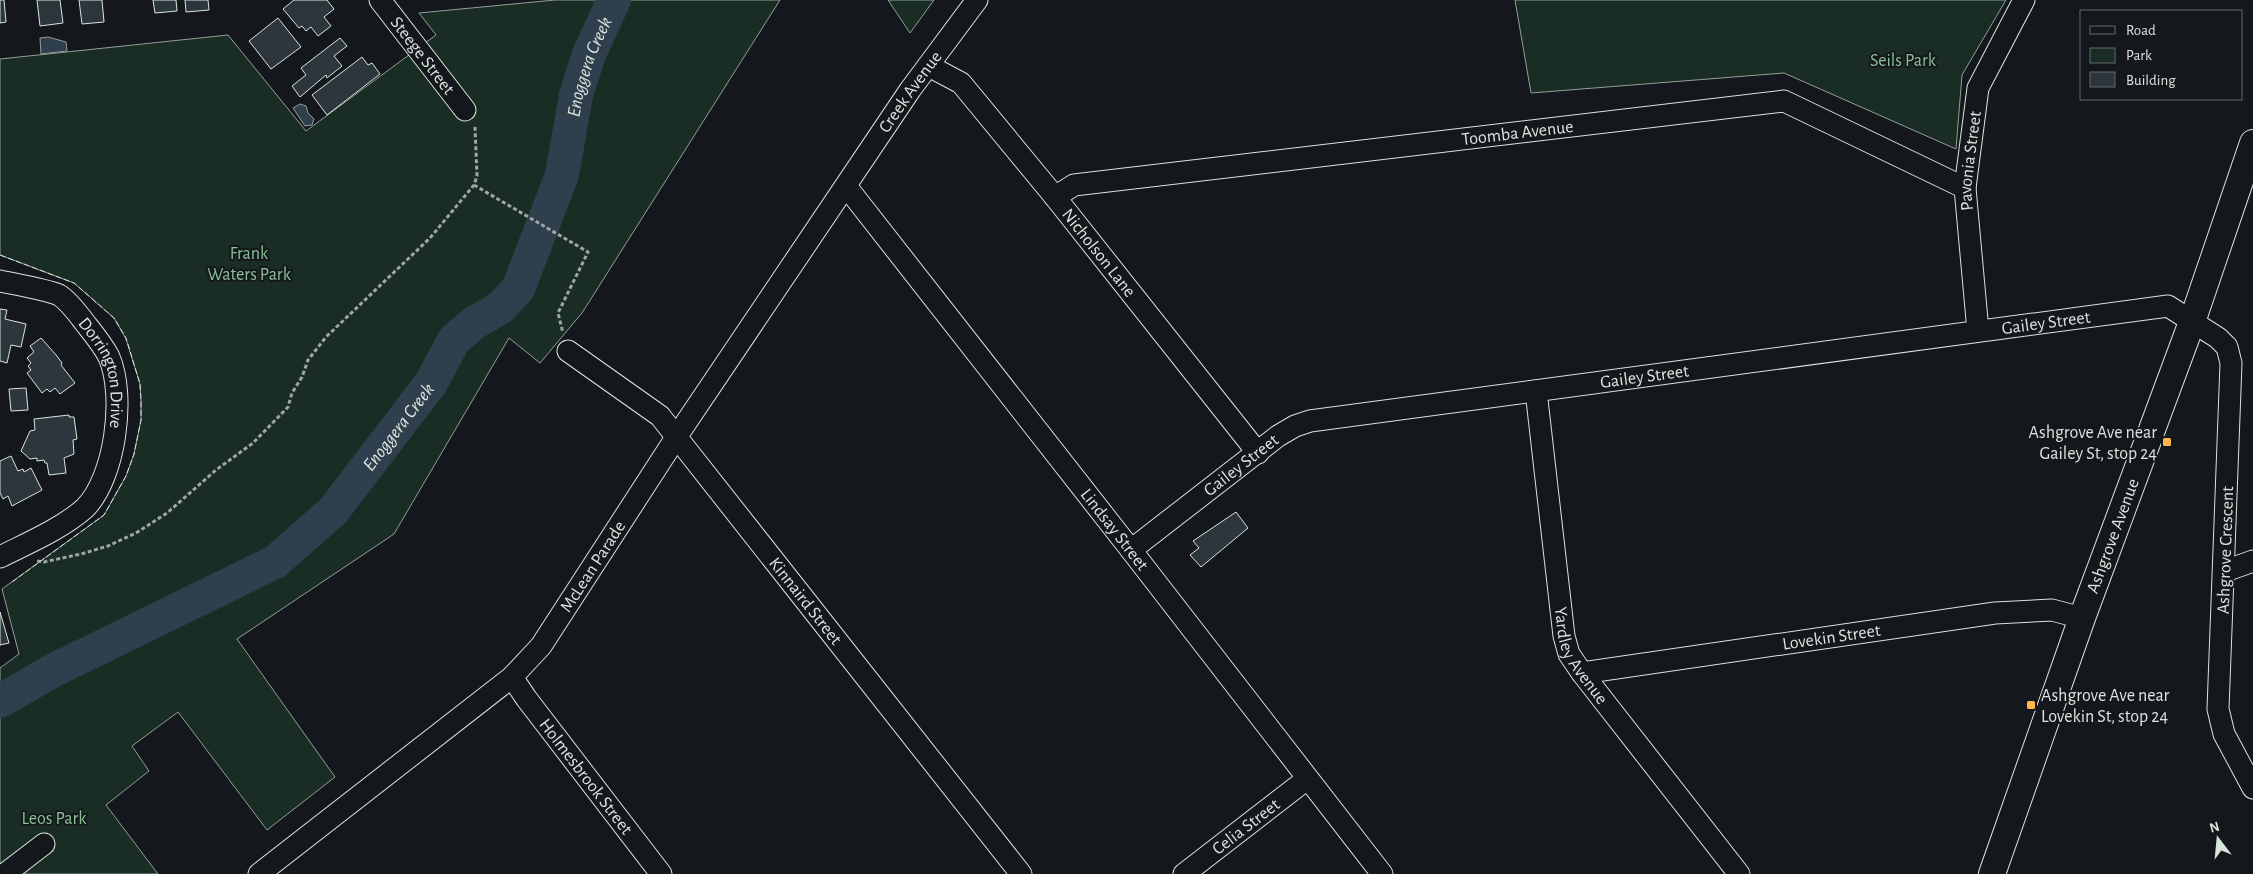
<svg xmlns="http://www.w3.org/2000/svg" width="2253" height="874" font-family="'Alegreya Sans',sans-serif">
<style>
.green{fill:#1a2d24;stroke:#939e99}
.water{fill:#2f3f4d;stroke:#939e99}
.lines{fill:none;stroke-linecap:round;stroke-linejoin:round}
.river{stroke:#2f3f4d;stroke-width:34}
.building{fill:#2c363c;stroke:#d8e6dc}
.minor-casing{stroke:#d8e6dc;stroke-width:23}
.major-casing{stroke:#d8e6dc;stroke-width:28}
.path{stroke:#9da8a2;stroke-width:3;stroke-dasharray:4 2.5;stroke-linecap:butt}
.minor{stroke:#14181c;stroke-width:21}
.major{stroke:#14181c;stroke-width:26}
.fence{stroke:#d8e6dc;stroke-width:1;stroke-dasharray:6 2.5;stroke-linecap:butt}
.poi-dot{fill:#ffb74d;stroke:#14181c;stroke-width:2}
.labels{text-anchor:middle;stroke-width:4;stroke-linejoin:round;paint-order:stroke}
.street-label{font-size:18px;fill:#d8e6dc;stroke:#14181c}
.park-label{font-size:18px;fill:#8ac095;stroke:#14181c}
.poi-label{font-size:18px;fill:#d8e6dc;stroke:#14181c;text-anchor:end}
.water-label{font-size:19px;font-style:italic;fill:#d8e6dc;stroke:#14181c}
</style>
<rect width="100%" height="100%" fill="#14181c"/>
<g class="green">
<path d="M555 0H780L582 313 540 363 509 338 394 534 237 639 335 777 267 830 178 712 132 746 149 771 106 805 158 874H0V668L19 654 2 589 104 515 126 476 134 454 141 420V401L140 384 126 339 114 318 74 283 0 255V59L228 35 306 131 436 35 419 13Z"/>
<path d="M888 0H934L910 33Z"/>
<path d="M1515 0H2006L1962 75 1956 149 1784 73 1531 93Z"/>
</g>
<g class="water">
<path d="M48 37 66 42 67 51 41 54 40 38Z"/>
<path d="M300 104 306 106 308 113 314 119 312 125 305 126 293 108Z"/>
</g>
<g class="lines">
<path class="river" id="s1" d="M0 701 54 670 275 562 333 511 431 383 454 340 474 323 500 308 518 289 562 175 576 95 589 54 614 0"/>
</g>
<g class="building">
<path d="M0 0H4L6 22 0 23Z"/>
<path d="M37 0H60L63 23 40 26Z"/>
<path d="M79 0H102L104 22 82 24Z"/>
<path d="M153 0H176L177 11 155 13Z"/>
<path d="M185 0H208L209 10 186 12Z"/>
<path d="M294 0H327L334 9 324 17 331 26 318 36 311 27 306 31 302 26 299 28 283 9Z"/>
<path d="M278 18 301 47 271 69 249 41Z"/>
<path d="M340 38 347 46 334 56 342 66 327 78 326 75 300 97 292 86 306 75 301 68Z"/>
<path d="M362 57 368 65 372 63 380 74 327 115 312 95Z"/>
<path d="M0 309 7 310 5 319 26 324 21 347 11 345 7 363 0 361Z"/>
<path d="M41 338 57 356 62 363 61 365 75 383 60 394 55 388 50 392 47 389 42 393 27 373 31 370 28 366 31 363 27 358 34 352 30 346Z"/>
<path d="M26 388 28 410 11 411 9 389Z"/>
<path d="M69 415V417H74L77 439 73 440 74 454 64 458 66 473 49 475 47 463H45L44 460 37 461V458L30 459 21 451 30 431 35 430 34 419Z"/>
<path d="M11 456 18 471 23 469 24 472 31 468 42 490 12 506 8 496 3 499 0 493V461Z"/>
<path d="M1236 512 1248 528 1201 567 1190 555 1199 548 1193 541Z"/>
<path d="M0 612 9 643 0 645Z"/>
</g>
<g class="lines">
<g class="minor-casing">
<g id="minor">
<path id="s2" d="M380 0 465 110"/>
<path id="s3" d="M929 66 961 83 1055 197 1258 453"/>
<path id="s4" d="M846 186 1131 550 1382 874"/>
<path id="s5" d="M1055 197 1074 185 1784 101 1965 188"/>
<path id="s6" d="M0 281C14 284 48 290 59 295 69 301 78 314 85 323 93 333 103 345 109 357 126 396 115 478 85 508 63 528 26 544 0 557"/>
<path id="s7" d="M1978 331 1965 188 1978 88 2024 0"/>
<path id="s8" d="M568 351 660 416 1021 874"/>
<path id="s9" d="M1536 391 1564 636 1569 654 1582 673 1739 874"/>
<path id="s10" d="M1131 550 1278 436 1295 426 1310 421 2168 306 2218 338 2227 347 2231 363 2218 709 2224 734 2253 788"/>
<path d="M2225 571 2253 561"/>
<path id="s11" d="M1582 673 1995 613 2052 610 2082 618"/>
<path id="s12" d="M512 677 526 698 661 874"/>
<path d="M5 874 44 844"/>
<path id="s13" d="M259 874 512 677 541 646 677 436 910 90 977 0"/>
<path id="s14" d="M1184 874 1307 779"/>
</g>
</g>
<g class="major-casing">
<g id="major">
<path id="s15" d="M1992 874 2082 618 2192 322 2253 143"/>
</g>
</g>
<g class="path">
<path d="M474 185 588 252 558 313 563 333"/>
<path d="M37 561 44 562 81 554 108 546 136 533 167 513 216 470 253 443 288 407 292 393 302 377 308 360 326 337 430 238 474 185 477 176 475 127"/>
</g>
<use href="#minor" class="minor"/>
<use href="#major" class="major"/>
<path class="fence" d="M0 255 74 283 114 318 126 338 140 384 141 401V420L134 454 126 476 104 515 12 582"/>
</g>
<g class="poi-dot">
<rect x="2162" y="437" width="10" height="10" rx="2.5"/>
<rect x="2026" y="700" width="10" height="10" rx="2.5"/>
</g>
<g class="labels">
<g class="street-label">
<text dy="6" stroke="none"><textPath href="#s2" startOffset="70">Steege Street</textPath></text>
<text dy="6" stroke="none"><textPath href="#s13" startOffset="1029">Creek Avenue</textPath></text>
<text dy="6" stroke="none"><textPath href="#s5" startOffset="469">Toomba Avenue</textPath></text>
<text dy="6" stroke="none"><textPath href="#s7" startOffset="171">Pavonia Street</textPath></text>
<text dy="6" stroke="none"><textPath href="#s3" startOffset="255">Nicholson Lane</textPath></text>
<text dy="6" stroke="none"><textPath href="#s10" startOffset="964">Gailey Street</textPath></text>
<text dy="6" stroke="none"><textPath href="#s6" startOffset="154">Dorrington Drive</textPath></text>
<text dy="6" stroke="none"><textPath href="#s10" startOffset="559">Gailey Street</textPath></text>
<text dy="6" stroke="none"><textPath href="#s10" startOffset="139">Gailey Street</textPath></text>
<text dy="6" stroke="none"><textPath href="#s4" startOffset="436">Lindsay Street</textPath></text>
<text dy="6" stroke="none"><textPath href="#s15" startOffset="359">Ashgrove Avenue</textPath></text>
<text transform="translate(2225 550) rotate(-88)" y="6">Ashgrove Crescent</text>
<text dy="6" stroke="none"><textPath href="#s13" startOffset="458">McLean Parade</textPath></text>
<text dy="6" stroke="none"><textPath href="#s8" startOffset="348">Kinnaird Street</textPath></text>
<text dy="6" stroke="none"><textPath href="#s11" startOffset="252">Lovekin Street</textPath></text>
<text dy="6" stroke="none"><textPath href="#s9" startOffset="271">Yardley Avenue</textPath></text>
<text dy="6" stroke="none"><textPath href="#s12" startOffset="124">Holmesbrook Street</textPath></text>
<text dy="6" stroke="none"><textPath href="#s14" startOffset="78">Celia Street</textPath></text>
</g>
<g class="park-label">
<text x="1903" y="66">Seils Park</text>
<text x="249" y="259">Frank<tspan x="249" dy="21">Waters Park</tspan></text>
<text x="54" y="824">Leos Park</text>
</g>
<g class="poi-label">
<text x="2157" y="438">Ashgrove Ave near<tspan x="2157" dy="21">Gailey St, stop 24</tspan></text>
<text x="2041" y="701" text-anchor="start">Ashgrove Ave near<tspan x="2041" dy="21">Lovekin St, stop 24</tspan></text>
</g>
<g class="water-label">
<text dy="7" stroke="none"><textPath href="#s1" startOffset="912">Enoggera Creek</textPath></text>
<text dy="7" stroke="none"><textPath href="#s1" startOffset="492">Enoggera Creek</textPath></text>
</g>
</g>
<rect x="2080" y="10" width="162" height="90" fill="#14181c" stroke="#626a69"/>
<rect x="2090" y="26" width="25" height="8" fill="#14181c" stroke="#626a69"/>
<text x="2126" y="35" font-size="15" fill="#d8e6dc">Road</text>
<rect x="2090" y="48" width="25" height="15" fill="#1a2d24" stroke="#626a69"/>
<text x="2126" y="60" font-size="15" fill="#d8e6dc">Park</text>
<rect x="2090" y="72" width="25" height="15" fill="#2c363c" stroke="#626a69"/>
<text x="2126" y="85" font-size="15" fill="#d8e6dc">Building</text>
<g transform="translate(2218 839) rotate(344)" stroke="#14181c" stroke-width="4" paint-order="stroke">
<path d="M0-4L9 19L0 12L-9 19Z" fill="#d8e6dc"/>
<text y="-8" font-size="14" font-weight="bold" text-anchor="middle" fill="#d8e6dc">N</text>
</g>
</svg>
